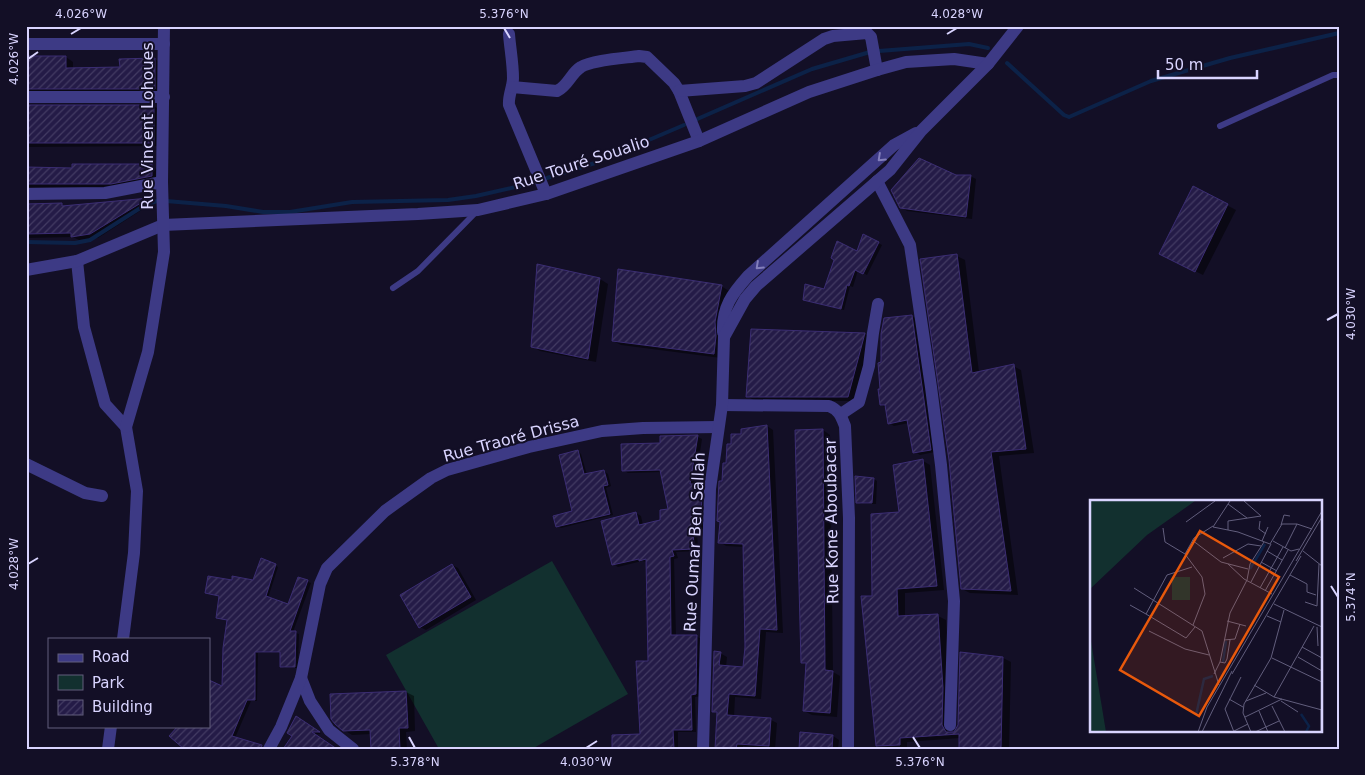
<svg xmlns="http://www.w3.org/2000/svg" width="1365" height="775" font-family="'DejaVu Sans',sans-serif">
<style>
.green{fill:#12302f}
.shadow{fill:#0007}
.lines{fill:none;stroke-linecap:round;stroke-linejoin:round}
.stream{stroke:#0c2248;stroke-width:4}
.building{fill:url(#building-hatch);stroke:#3b2d73}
.service{stroke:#3d3a85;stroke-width:6}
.minor{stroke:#3d3a85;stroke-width:12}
.oneway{stroke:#837fbc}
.ticks{fill:none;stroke:#d9d4ff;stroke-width:2}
.labels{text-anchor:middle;stroke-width:4;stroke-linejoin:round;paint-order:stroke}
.street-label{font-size:16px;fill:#d9d4ff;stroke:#130f26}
.inset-river{fill:none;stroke:#0c2248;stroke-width:2.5}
.inset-road{fill:none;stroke:#625e7d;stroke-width:1}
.view{fill:#e8590c;fill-opacity:0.15;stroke:#e8590c;stroke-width:2.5}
.inset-edge{fill:none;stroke:#d9d4ff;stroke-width:2.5}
.neatline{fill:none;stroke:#d9d4ff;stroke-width:2}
.ticks-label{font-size:12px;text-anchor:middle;fill:#d9d4ff}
</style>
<defs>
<pattern id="building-hatch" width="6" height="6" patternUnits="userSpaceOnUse" patternTransform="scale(1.25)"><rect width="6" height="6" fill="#241b47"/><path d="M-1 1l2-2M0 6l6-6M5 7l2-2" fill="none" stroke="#433b63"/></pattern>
</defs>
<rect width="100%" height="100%" fill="#130f26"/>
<path class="green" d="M552 561 628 694 532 749H439L386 655Z"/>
<g class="shadow">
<path d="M26 57H66L73 62V69L121 68V60L155 59 163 64 162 93 26 102Z"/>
<path d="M26 106H154L161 111V146L26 147Z"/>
<path d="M151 166 158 170V179L119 187H26V168L73 169Z"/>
<path d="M970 176 976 179 972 219 907 211 901 207 956 177Z"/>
<path d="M1194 188 1236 210 1203 275 1169 258Z"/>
<path d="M149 199 154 202 98 238 79 240 73 237 26 238V205H62L65 207Z"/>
<path d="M864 236 882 245 867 275 858 270 853 287 850 286 844 310 808 301 825 290 857 253Z"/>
<path d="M957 256 965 260 979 372 1013 366 1021 370 1034 453 999 456 1018 595 970 593 962 589 948 447Z"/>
<path d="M600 279 608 284 596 362 540 351 532 346Z"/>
<path d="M721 286 729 291 721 358 621 345 613 341Z"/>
<path d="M912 316 917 319 935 452 920 455 915 452 909 423 894 426 889 423 887 408 881 405Z"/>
<path d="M864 334 872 338 855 401H755L747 396Z"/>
<path d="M767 426 773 430 783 633 766 632 761 699 735 697 734 717 771 720 777 723 775 749 743 746V749H715L718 714 714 711 720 653 727 657 726 667 744 668 746 647 744 547 726 546 720 542 723 483 732 446 742 436Z"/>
<path d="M823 430 830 435 833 672 840 676 837 717 812 715 804 711 807 665 802 662Z"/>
<path d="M661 437H698L702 439 695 485 703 488V496L706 498 703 529H697L698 551 676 552 678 558 674 559 676 636H696L701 639V696L695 697 696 732H678V749H613L641 736 649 662 647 562 642 561 618 567 613 564 636 513 641 516 643 525 661 521 670 511 661 472 628 473 623 470 661 444Z"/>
<path d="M578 451 581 454 587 475 604 471 608 474 611 486 606 488 613 515 561 528 557 526 574 512Z"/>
<path d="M923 461 930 465 944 590 905 593V617L938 616 946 620 950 693 949 730 951 733H955L959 726 962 653 1003 658 1011 662 1009 749H960V738L907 742V749H882L877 746 874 597 900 514Z"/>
<path d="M874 479 877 481 876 504H861L858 502Z"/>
<path d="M275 565 278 567 268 598 289 605 298 578 311 583 293 632 299 634 298 668H284L281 666V653H258L257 701H251L235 738 209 726V682L223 688 228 621 217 617 220 596 206 593 233 582 254 581Z"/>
<path d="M452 565 458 568 476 600 426 630 420 627Z"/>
<path d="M406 692 414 696 415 731 406 732 407 749H372L371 734 352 735 344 730 331 696Z"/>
<path d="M296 718 321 734 293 735Z"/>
<path d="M801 734 833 736 839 740 838 749H800Z"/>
</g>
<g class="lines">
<g class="stream">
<path d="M879 51 969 44 988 48"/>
<path d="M1007 63 1064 115 1069 117 1151 81 1230 58 1339 33"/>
<path d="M695 120 812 69 870 52"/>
<path d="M547 178 595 163 684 125"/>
<path d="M166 201 226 206 263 212H290L352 202 448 200 476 196 533 183"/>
<path d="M26 242 75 243 90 240 145 205 157 201"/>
</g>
</g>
<g class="building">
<path d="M26 56H66V68L120 67 119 59 155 58V89H26Z"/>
<rect x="26" y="105" width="128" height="38"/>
<path d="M919 158 956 175H971L966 217 900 208 891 190Z"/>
<path d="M72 164H152V176L111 184H26V167L72 168Z"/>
<path d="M1193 186 1228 204 1195 272 1159 254Z"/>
<path d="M149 198 90 234 71 237V233L26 234V204L62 203V206Z"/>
<path d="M863 234 879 242 863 274 855 270 849 286 847 285 841 309 803 300 805 284 824 289 834 260 831 258 837 241 857 251Z"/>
<path d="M957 254 972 373 1014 364 1026 449 991 452 1011 591 961 589 949 460 920 259Z"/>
<path d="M537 264 600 278 588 359 531 347Z"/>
<path d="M618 269 722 285 715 322 716 336 714 354 612 341Z"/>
<path d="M912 315 931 450 913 453 907 420 888 424 885 405H880L878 389H880L878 363 881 362V334L884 318Z"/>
<path d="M751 329 865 333 848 397H746Z"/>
<path d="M767 425 777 630 760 629 755 696 729 694 727 715 771 718 769 746 737 744 736 749H715L717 712H712L714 651 721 652 719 665 743 667 745 647 743 544 718 543 720 522 717 521 719 481H722L723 463H726L727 444H731V434H741V429Z"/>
<path d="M823 429 825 670 833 671 830 713 803 711 806 663H801L795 430Z"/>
<path d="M698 435 690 484H698V494H702L701 520H699V527H693L694 549 672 550 674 556 670 557 671 635H697L696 694 691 695 692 730H673L674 749H612V735L640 734 636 661H648L646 559 639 561V559L612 565 601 521 636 512 639 525 660 520V510L668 509 660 470 622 471 621 444 660 443V436Z"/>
<path d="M578 450 584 474 604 470 608 485 603 486 610 514 556 527 553 516 572 511 559 455Z"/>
<path d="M923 459 937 586 897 589 898 616 938 614 943 688 942 725 946 732H954L958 725 960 652 1003 657 1001 749H959V734L900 738V745L876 746 861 596H872L871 514 899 512 893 465Z"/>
<path d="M855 476 874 478 872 503H856Z"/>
<path d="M261 558 276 564 266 596 288 604 298 577 308 580 290 631H296L295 667H280V652H255V700H247L232 736 262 745 261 749H184L169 736 178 726H209V680L222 686 223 648 227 620 216 618 219 596 205 593 208 576 232 580V576L253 580Z"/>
<path d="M452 564 471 597 419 628 400 595Z"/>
<path d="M406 691 408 728H399L400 749H371L370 730 343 731 335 724 331 719 330 694Z"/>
<path d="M296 716 320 732H312L337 749H283L292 736 287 733Z"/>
<path d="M800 732 833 735 832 749H799Z"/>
</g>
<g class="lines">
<g class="service">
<path d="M1220 126 1333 75H1339"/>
<path d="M393 288 418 271 477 211"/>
</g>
<g class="minor">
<path d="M509 34C510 48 513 63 513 78 513 87 508 96 509 105L546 194"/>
<path d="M26 44H164"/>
<path d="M512 87 557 91C568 86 571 73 581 67 592 60 625 58 639 56L647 57 674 83 679 91 699 141"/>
<path d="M679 91 745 86 756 83 824 39 833 36 867 33 871 37 877 70"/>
<path d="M26 97H164"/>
<path d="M877 181 910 245 931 387 941 465 954 601 950 725"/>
<path d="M26 194 105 193 162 182"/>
<path d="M77 261 84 327 105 404 126 427 137 491 134 553 123 639"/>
<path d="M26 270 77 261 163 225 418 214 478 210 546 194 699 141 809 92 877 70 906 62 954 59 988 64"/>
<path d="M723 332C722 307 732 294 748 276L894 145 916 133"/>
<path d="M722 405 829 406C839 410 841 416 845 426L849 518 848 749"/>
<path d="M841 414 859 402 869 366 873 333 878 304"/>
<path d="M126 427 148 352 164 252 162 182 164 26"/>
<path d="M26 464 85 493 102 496"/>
<path d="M301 678 310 701 329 730 353 749"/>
<path d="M108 749 111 726"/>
<path d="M269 749 281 727 301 678 320 584 327 568 385 511 431 478 447 470 529 447 602 431 643 428 718 427"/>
<path d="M703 749 710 489 722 405 724 337 745 299 756 286 890 170 921 131 988 64 1018 26"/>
</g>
</g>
<defs><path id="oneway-chevron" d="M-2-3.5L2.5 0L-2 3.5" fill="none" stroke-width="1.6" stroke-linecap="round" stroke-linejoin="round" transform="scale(1.25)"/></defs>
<g class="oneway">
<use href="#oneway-chevron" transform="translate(881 158) rotate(137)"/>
<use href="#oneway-chevron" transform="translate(759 266) rotate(137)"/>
</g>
<path class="ticks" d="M504 28 510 38M71 34 81 28M947 34 957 28M28 59 38 52M1327 320 1338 314M28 564 38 558M1331 586 1338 597M409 737 415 748M913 737 920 748M586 748 597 741"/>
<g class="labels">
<g class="street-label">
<text transform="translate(147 126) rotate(-90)" y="6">Rue Vincent Lohoues</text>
<text transform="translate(581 162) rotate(-18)" y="6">Rue Touré Soualio</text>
<text transform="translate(511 438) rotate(-15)" y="6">Rue Traoré Drissa</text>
<text transform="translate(831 521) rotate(-91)" y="6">Rue Kone Aboubacar</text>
<text transform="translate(694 542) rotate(-87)" y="6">Rue Oumar Ben Sallah</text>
</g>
</g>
<g transform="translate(1090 500)">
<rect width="232" height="232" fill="#130f26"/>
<path d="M82 77H100V100H82Z" fill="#12302f"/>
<path d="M0 1H105L57 35 0 89ZM0 135 16 232H0Z" fill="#12302f"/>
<path class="inset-river" d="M160 69 175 44M133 162 136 141M211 214 219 226 216 232M106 215 114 179 123 176"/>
<path class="inset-road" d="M140 1 123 27 148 32 180 44 192 24H207L222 29M138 4 157 18M170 21 169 29 176 34M96 22 125 1M191 25 194 15 200 16M73 28 75 42 95 54 112 77 115 94 103 125M138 30V21L171 16 154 1M102 40 131 62 158 69M172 41 178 27M183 41 201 51 209 49M195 48 207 24M177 51 192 60M213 51 232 66M95 54 104 38 123 26M133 58 158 44 171 46M206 61 232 17M171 62 187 71M138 64 154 79 182 94M102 67 77 75 56 114 96 138 105 127M200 75 217 84V92L226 95M161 82 181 44M44 88 112 131 129 185M170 88 193 47M175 91 198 50M215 102 227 106 229 64M184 104 232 127M40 105 56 114M177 116 191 122M137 121 156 126M227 127 228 146M59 131 95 149 119 155M134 140 145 139 150 124M212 147 232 158M208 157 232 171M182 158 232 182M130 162 135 163 137 159 140 140M124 174 130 162 140 113 157 80 160 64 174 42M142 174 211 56M164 185 184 197 232 210M184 197 224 126M139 199 153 207M156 201 176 193M191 201 208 212M182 206 195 232M169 211 178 232M155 217 192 199M144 231 158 224M108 232 117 207 232 11M112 232 142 171M144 232 135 209 151 177M161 232 153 213 154 204 181 158 194 110M165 232 189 221M231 232V209"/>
<path class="view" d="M110 31 189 77 109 216 30 170Z"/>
<rect width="232" height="232" class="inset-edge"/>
</g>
<rect width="1365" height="775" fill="none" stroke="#130f26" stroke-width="55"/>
<rect x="48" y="638" width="162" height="90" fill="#130f26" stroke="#625e7d"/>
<rect x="58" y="654" width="25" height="8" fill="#3d3a85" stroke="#625e7d"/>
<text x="92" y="662" font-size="15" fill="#d9d4ff">Road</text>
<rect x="58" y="675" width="25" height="15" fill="#12302f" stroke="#625e7d"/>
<text x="92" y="688" font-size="15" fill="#d9d4ff">Park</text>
<rect x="58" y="700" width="25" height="15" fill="url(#building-hatch)" stroke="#625e7d"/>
<text x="92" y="712" font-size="15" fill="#d9d4ff">Building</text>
<path d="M1158 70v8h99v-8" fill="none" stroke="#d9d4ff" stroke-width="2.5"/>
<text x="1165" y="70" font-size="15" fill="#d9d4ff" stroke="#130f26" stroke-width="4" paint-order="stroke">50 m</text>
<rect x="28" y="28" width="1310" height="720" class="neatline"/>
<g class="ticks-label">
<text x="81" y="18">4.026°W</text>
<text x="504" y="18">5.376°N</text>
<text x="957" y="18">4.028°W</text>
<text transform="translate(14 59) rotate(-90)" y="4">4.026°W</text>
<text transform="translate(1351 314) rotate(-90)" y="4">4.030°W</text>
<text transform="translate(14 564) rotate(-90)" y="4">4.028°W</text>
<text transform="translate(1351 597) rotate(-90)" y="4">5.374°N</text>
<text x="415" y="766">5.378°N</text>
<text x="586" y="766">4.030°W</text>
<text x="920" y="766">5.376°N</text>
</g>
</svg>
